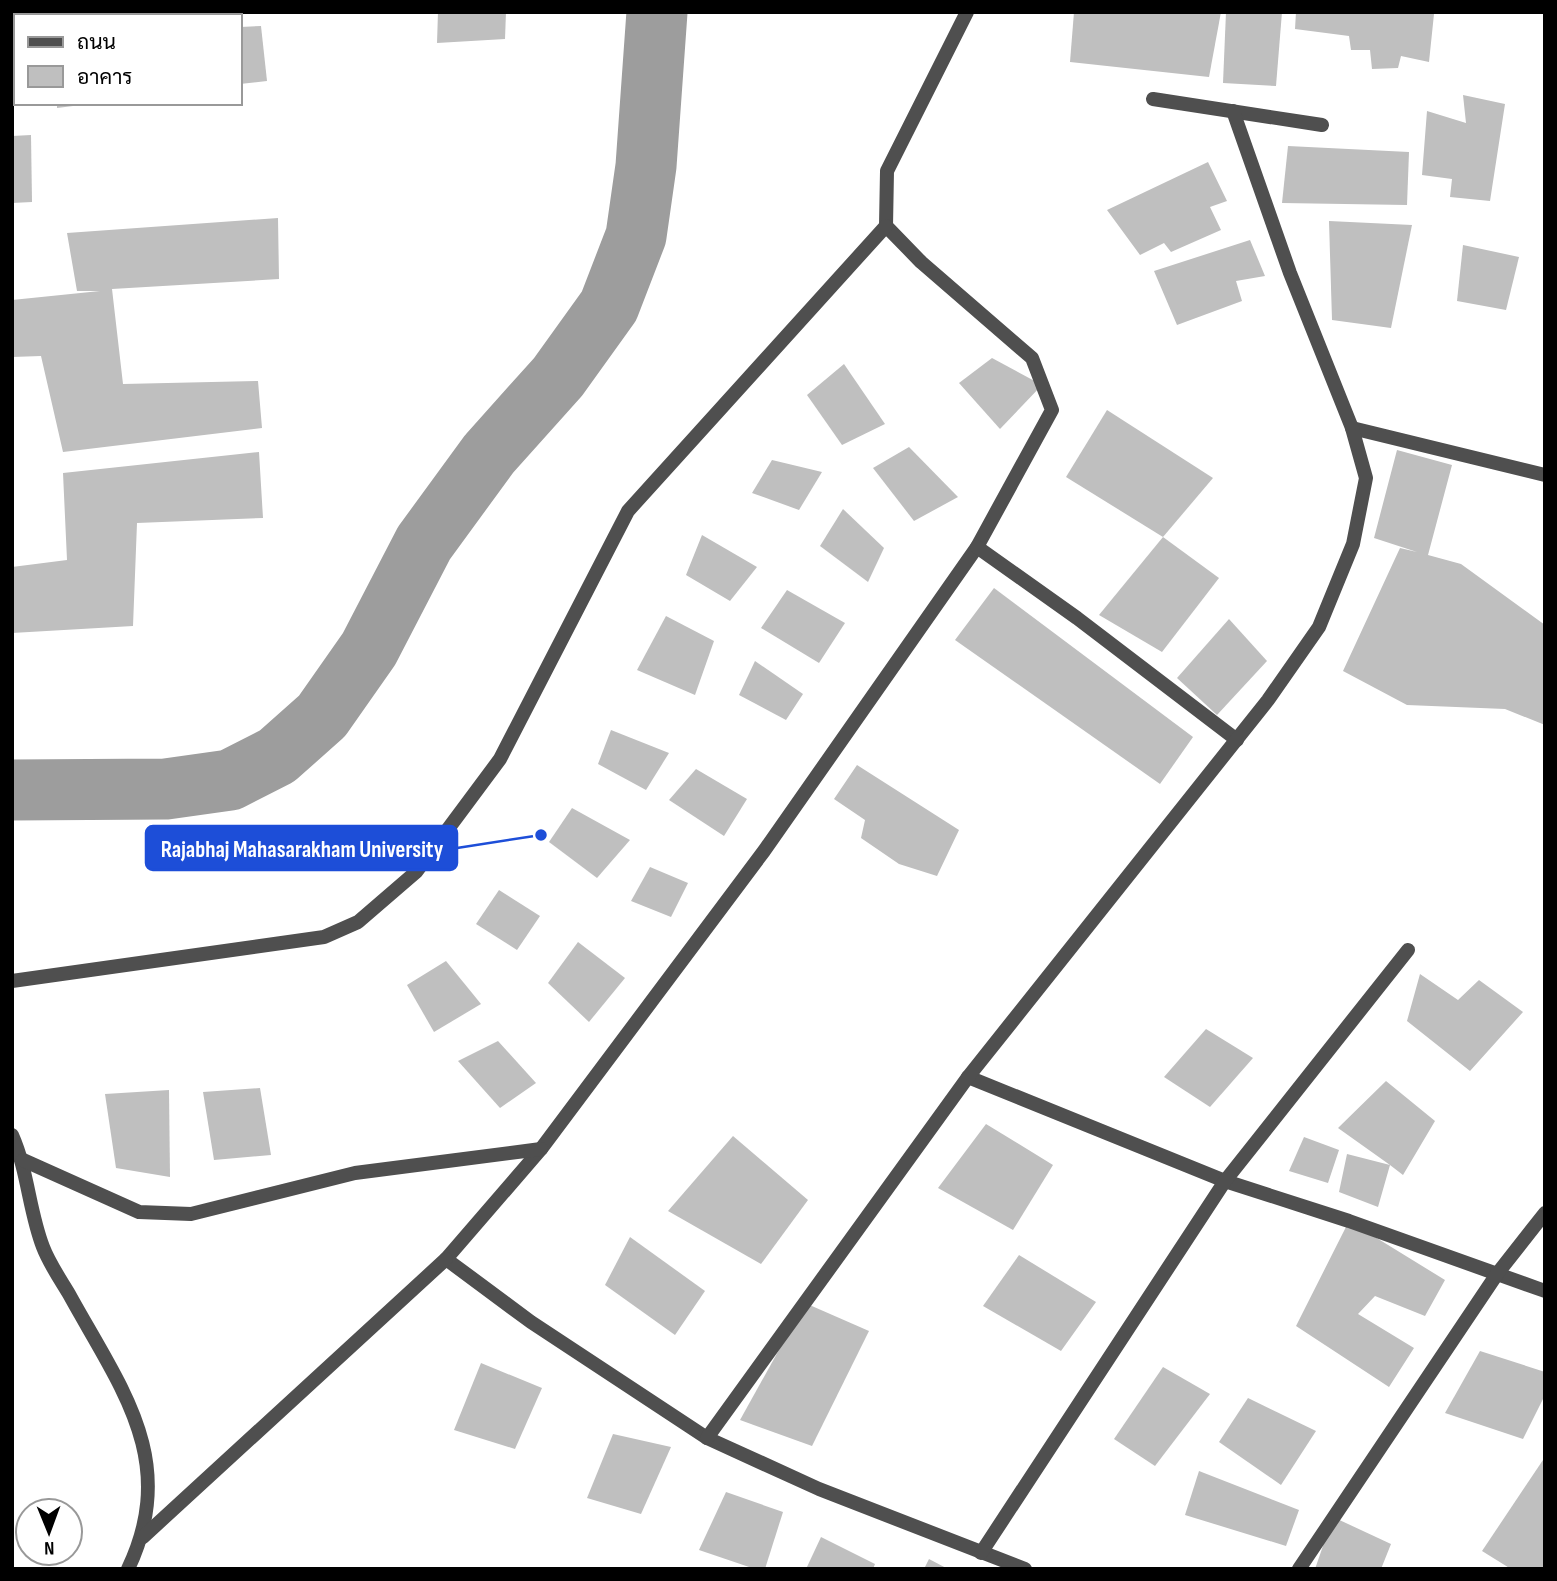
<svg xmlns="http://www.w3.org/2000/svg" width="1557" height="1581" font-family="'Sofia Sans Condensed',Sarabun,sans-serif">
<style>
.lines{fill:none;stroke-linecap:round;stroke-linejoin:round}
.river{stroke:#9d9d9d;stroke-width:61}
.building{fill:#bfbfbf}
.minor{stroke:#4f4f4f;stroke-width:14}
.leader{fill:none;stroke:#1d4ed8;stroke-width:2.5}
.callout-dot{fill:#1d4ed8;stroke:#fff;stroke-width:2.5}
.callout{fill:#1d4ed8;stroke:#1d4ed8;stroke-width:2.5}
.callout-label{font-size:23px;text-anchor:middle;font-weight:bold;fill:#fff}
</style>
<rect width="100%" height="100%" fill="#fff"/>
<g class="lines">
<path class="river" d="M12 790 166 789 230 780 277 756 322 716 369 649 424 543 489 454 558 377 609 306 636 236 646 166 657 12"/>
</g>
<g class="building">
<path d="M438 12H506L505 39 437 43Z"/>
<path d="M1074 12H1221L1209 77 1070 62Z"/>
<path d="M1226 12H1282L1276 86 1223 83Z"/>
<path d="M1296 12 1434 14 1429 62 1401 56 1398 68 1372 69 1370 50H1351L1349 36 1295 29Z"/>
<path d="M261 26 267 81 240 84V27Z"/>
<path d="M1463 95 1505 104 1490 201 1450 197 1452 179 1422 175 1427 111 1466 123Z"/>
<path d="M57 103H81V105L57 108Z"/>
<path d="M31 135 32 202 12 203V136Z"/>
<path d="M1288 146 1409 152 1407 205 1282 203Z"/>
<path d="M1208 162 1227 201 1210 207 1221 230 1171 252 1164 243 1140 255 1107 210Z"/>
<path d="M278 218 279 279 112 289 123 384 258 381 262 428 63 452 41 356 12 357V300L100 291H77L67 233Z"/>
<path d="M1329 221 1412 225 1391 328 1332 320Z"/>
<path d="M1250 240 1265 276 1236 281 1242 301 1177 325 1154 271Z"/>
<path d="M1463 245 1519 257 1506 310 1457 301Z"/>
<path d="M992 358 1042 385 1000 429 959 383Z"/>
<path d="M844 364 885 424 842 445 807 395Z"/>
<path d="M1107 410 1213 478 1163 537 1066 477Z"/>
<path d="M909 447 958 497 914 521 873 468Z"/>
<path d="M1397 450 1452 465 1428 555 1461 564 1545 625V725L1505 709 1407 705 1343 671 1400 548 1417 552 1374 538Z"/>
<path d="M259 452 263 518 137 523 133 626 12 633V567L67 560 63 473Z"/>
<path d="M772 460 822 472 799 510 752 493Z"/>
<path d="M843 509 884 548 868 582 820 546Z"/>
<path d="M702 535 757 567 730 601 686 575Z"/>
<path d="M1163 537 1219 578 1162 652 1099 615Z"/>
<path d="M994 588 1193 737 1160 784 955 640Z"/>
<path d="M787 590 845 623 819 663 761 628Z"/>
<path d="M666 616 714 641 695 695 637 670Z"/>
<path d="M1229 619 1267 661 1217 715 1177 678Z"/>
<path d="M755 661 803 694 786 720 739 695Z"/>
<path d="M611 730 669 753 646 790 598 764Z"/>
<path d="M857 765 959 830 937 876 899 864 861 838 865 820 834 799Z"/>
<path d="M696 769 747 799 724 836 669 800Z"/>
<path d="M572 808 630 840 597 878 549 842Z"/>
<path d="M650 867 688 883 671 917 631 901Z"/>
<path d="M499 890 540 916 517 950 476 924Z"/>
<path d="M578 942 625 978 589 1022 548 983Z"/>
<path d="M446 961 481 1004 434 1032 407 985Z"/>
<path d="M1420 974 1458 1000 1479 980 1523 1012 1470 1071 1407 1021Z"/>
<path d="M1206 1029 1253 1058 1210 1107 1164 1077Z"/>
<path d="M498 1041 536 1083 500 1108 458 1061Z"/>
<path d="M1386 1081 1435 1121 1403 1175 1390 1165 1378 1207 1339 1192 1347 1154 1390 1165 1338 1128Z"/>
<path d="M260 1088 271 1155 214 1160 203 1092Z"/>
<path d="M169 1090 170 1177 116 1168 105 1094Z"/>
<path d="M986 1124 1053 1165 1013 1230 938 1188Z"/>
<path d="M733 1136 808 1200 761 1264 668 1211Z"/>
<path d="M1304 1137 1339 1150 1328 1183 1289 1171Z"/>
<path d="M1349 1221 1445 1280 1425 1316 1375 1296 1358 1314 1414 1348 1389 1387 1296 1326Z"/>
<path d="M630 1237 705 1291 675 1335 605 1285Z"/>
<path d="M1019 1255 1096 1302 1061 1351 983 1306Z"/>
<path d="M805 1303 869 1331 812 1446 740 1420Z"/>
<path d="M1480 1351 1545 1372V1395L1523 1439 1445 1413Z"/>
<path d="M481 1363 542 1388 515 1449 454 1430Z"/>
<path d="M1163 1367 1210 1394 1155 1466 1114 1439Z"/>
<path d="M1248 1398 1316 1431 1281 1485 1219 1442Z"/>
<path d="M613 1434 671 1447 641 1514 587 1498Z"/>
<path d="M1545 1457V1569H1511L1482 1551Z"/>
<path d="M1199 1471 1299 1510 1286 1546 1185 1515Z"/>
<path d="M726 1492 783 1512 765 1569H755L699 1550Z"/>
<path d="M1333 1517 1391 1544 1381 1569H1315Z"/>
<path d="M821 1537 875 1564 873 1569H806Z"/>
<path d="M929 1559 948 1569H924Z"/>
</g>
<g class="lines">
<g class="minor">
<path d="M967 12 887 171 886 226 921 262 1032 358 1052 410 977 547 764 851 541 1149 446 1259 531 1322 707 1438 819 1489 1025 1569"/>
<path d="M1153 99 1322 125"/>
<path d="M1352 428 1545 475"/>
<path d="M977 547 1077 618 1237 740"/>
<path d="M12 981 324 937 358 922 416 872 500 759 628 511 886 226"/>
<path d="M968 1077 1225 1181 1349 1221 1545 1291"/>
<path d="M12 1135C28 1171 29 1211 43 1247 49 1263 60 1279 69 1294 120 1387 180 1460 128 1569"/>
<path d="M23 1160 139 1212 191 1214 355 1173 541 1149"/>
<path d="M707 1438 968 1077 1268 700 1319 627 1353 544 1366 478 1352 428 1290 273 1233 111"/>
<path d="M143 1537 446 1259"/>
<path d="M981 1553 1225 1181 1408 950"/>
<path d="M1299 1569 1497 1274 1545 1213"/>
</g>
</g>
<path class="leader" d="M541 835L457 848"/>
<circle class="callout-dot" cx="541" cy="835" r="7"/>
<rect class="callout" x="146" y="826" width="311" height="44" rx="7"/>
<g class="callout-label">
<text x="302" y="857">Rajabhaj Mahasarakham University</text>
</g>
<rect width="1557" height="1581" fill="none" stroke="#000000" stroke-width="28"/>
<rect x="14" y="14" width="228" height="91" fill="#ffffff" stroke="#999999" stroke-width="2"/>
<rect x="28" y="37" width="35" height="10" fill="#4f4f4f" stroke="#999999" stroke-width="2"/>
<text x="77" y="49" font-size="21" fill="#000000">ถนน</text>
<rect x="28" y="66" width="35" height="21" fill="#bfbfbf" stroke="#999999" stroke-width="2"/>
<text x="77" y="84" font-size="21" fill="#000000">อาคาร</text>
<g transform="translate(49 1532) rotate(179)"><circle r="33" fill="#ffffff" stroke="#999999" stroke-width="2"/>
<path d="M0-5L12 26L0 18L-12 26Z" fill="#000000"/>
<text y="-10" font-size="19" font-weight="bold" text-anchor="middle" fill="#000000">N</text>
</g>
</svg>
